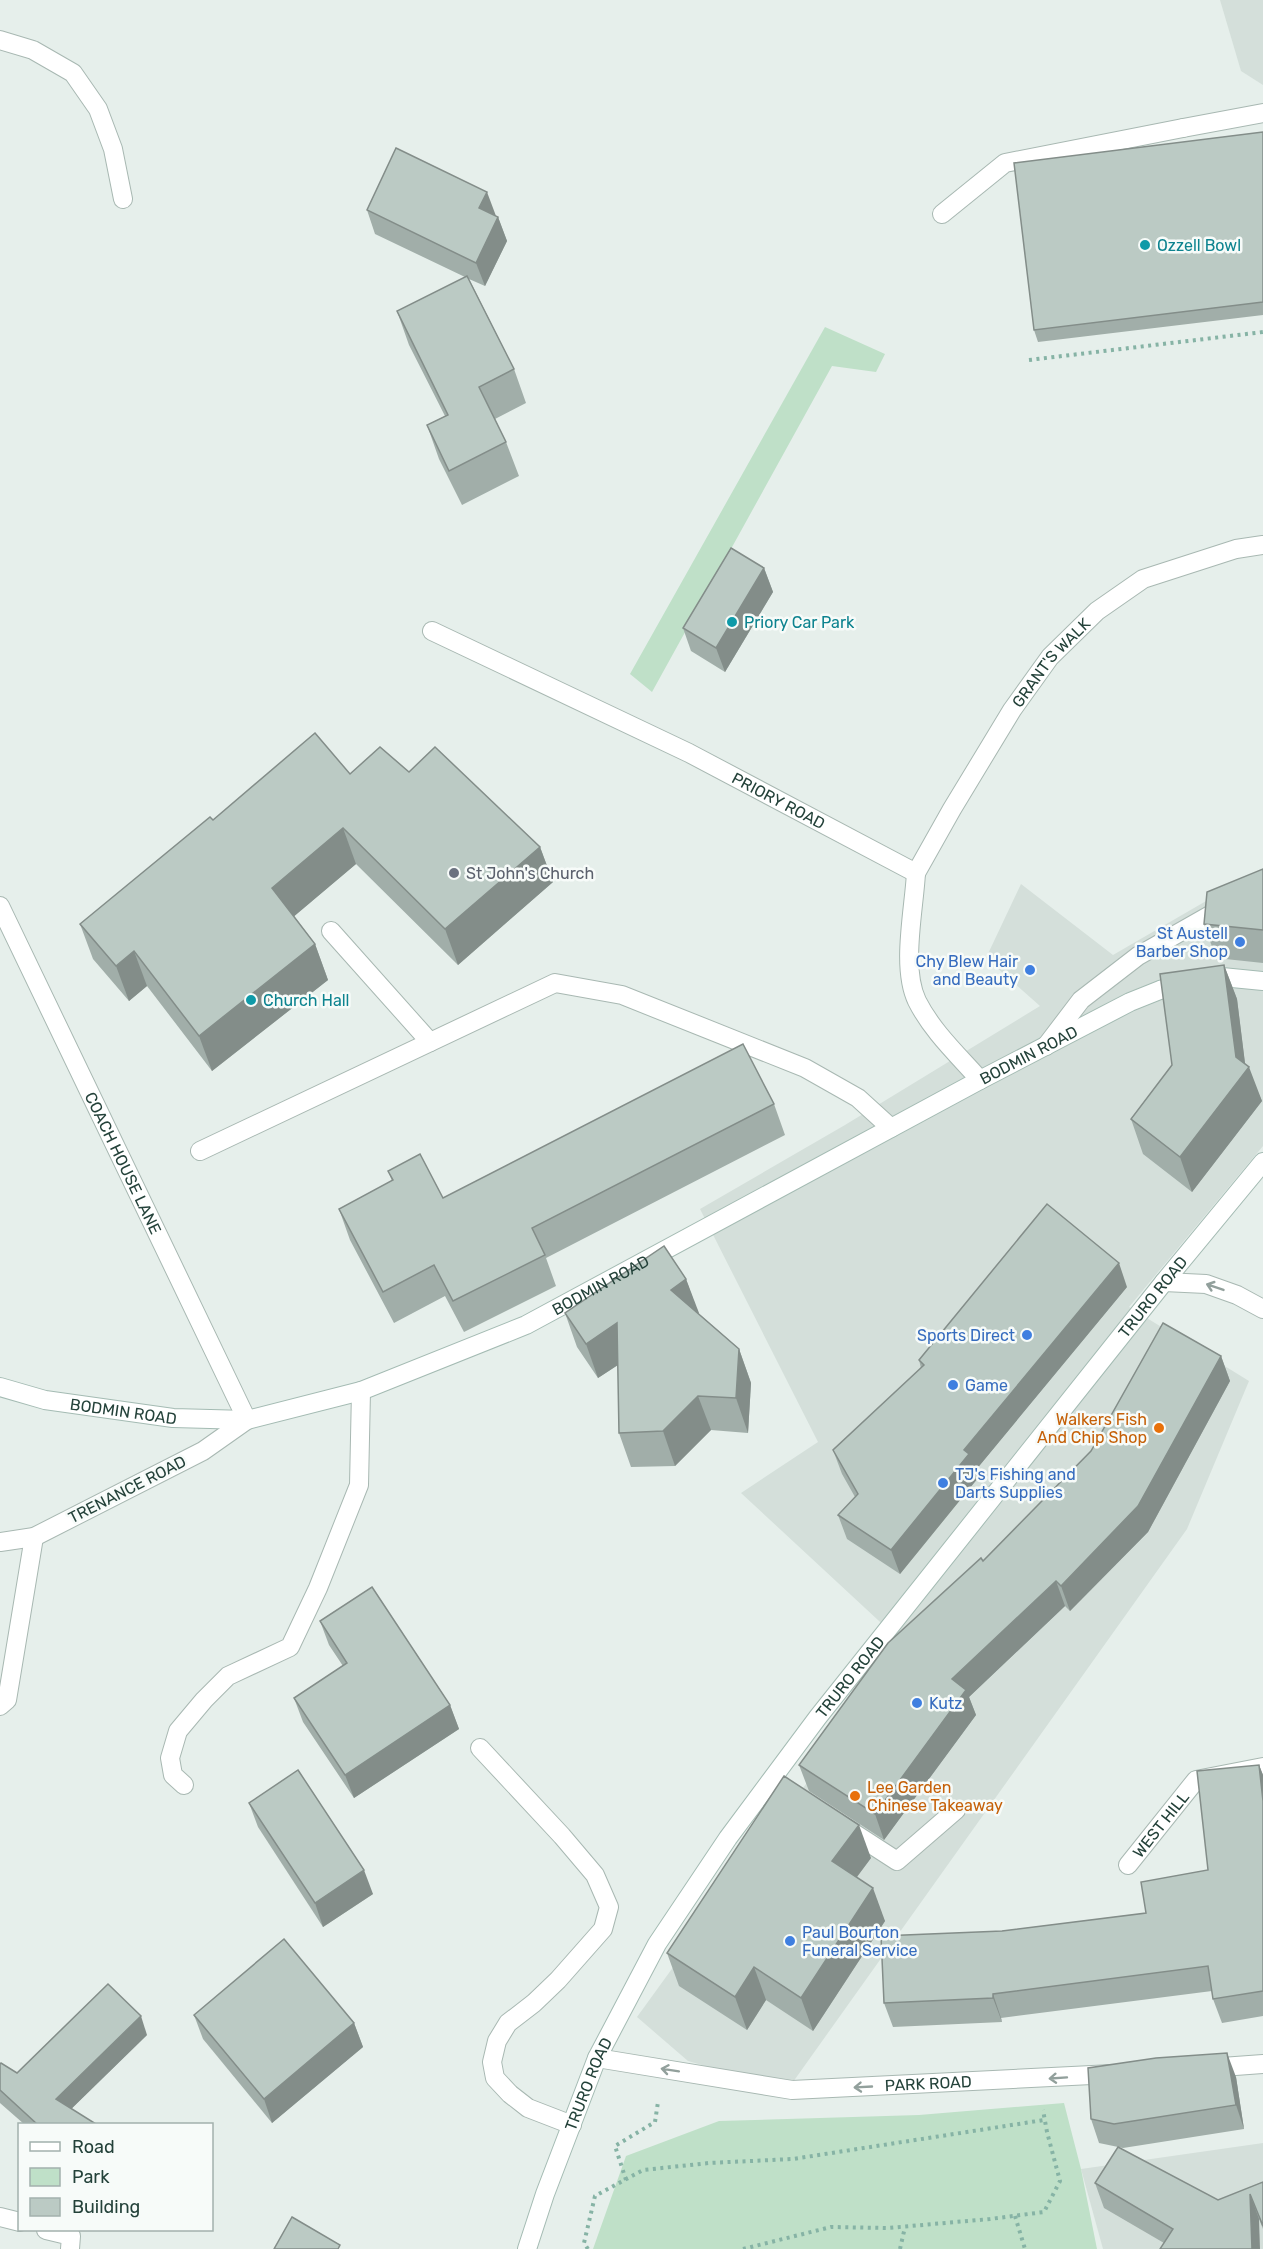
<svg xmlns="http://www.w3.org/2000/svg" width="1263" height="2249" font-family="Rubik,sans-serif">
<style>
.built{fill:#d4dfda}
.green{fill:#bfe0c8}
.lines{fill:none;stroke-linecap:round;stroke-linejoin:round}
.service-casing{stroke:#a8b8b2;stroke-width:20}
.pedestrian-casing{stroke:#a8b8b2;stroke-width:20}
.minor-casing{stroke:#a8b8b2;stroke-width:20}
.tertiary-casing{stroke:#a8b8b2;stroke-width:20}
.secondary-casing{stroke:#a4bbb3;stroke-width:20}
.path{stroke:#86b3a5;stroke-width:4;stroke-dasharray:3 4.5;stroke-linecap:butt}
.service{stroke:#fff;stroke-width:18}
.pedestrian{stroke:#fff;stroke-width:18}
.minor{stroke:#fff;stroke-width:18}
.tertiary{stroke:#fff;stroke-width:18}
.secondary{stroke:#fff;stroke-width:18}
.wall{fill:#a1aea9}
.shaded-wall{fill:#838d89}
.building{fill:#bbcac4;stroke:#838d89;stroke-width:1.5}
.oneway{stroke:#92a09c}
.culture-dot{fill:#0f9aa8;stroke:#f7fbf9;stroke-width:2}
.worship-dot{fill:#6b7280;stroke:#f7fbf9;stroke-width:2}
.shop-dot{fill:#3f7fe0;stroke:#f7fbf9;stroke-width:2}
.food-dot{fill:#e8710a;stroke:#f7fbf9;stroke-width:2}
.labels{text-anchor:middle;stroke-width:5;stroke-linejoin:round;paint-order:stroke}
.culture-label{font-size:16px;fill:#0d838f;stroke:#f7fbf9;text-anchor:start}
.street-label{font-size:16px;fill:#24423a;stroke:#f7fbf9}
.worship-label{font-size:16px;fill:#5b616d;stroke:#f7fbf9;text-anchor:start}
.shop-label{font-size:16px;fill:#366cbe;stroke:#f7fbf9;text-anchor:start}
.food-label{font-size:16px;fill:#c56008;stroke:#f7fbf9;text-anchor:end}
</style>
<rect width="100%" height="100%" fill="#e6efeb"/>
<g class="built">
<path d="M1220 0H1263V85L1241 71Z"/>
<path d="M1263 868V1146L1129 1307 1249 1381 1187 1529 793 2082 729 2073 688 2061 637 2017 906 1646 741 1493 818 1442 700 1209 845 1125 1040 1006 986 958 1021 884 1113 955Z"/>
<path d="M1263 2143V2249H1103L1081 2169Z"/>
</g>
<g class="green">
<path d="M825 327 885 354 876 372 832 366 652 692 630 674Z"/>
<path d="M1064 2103 1081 2169 1097 2249H593L626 2156 719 2121 919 2115Z"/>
</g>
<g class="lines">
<g class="service-casing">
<g id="service">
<path d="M0 40 33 50 73 73 98 109 113 149 123 199"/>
<path d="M942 214 1005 163 1183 128"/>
<path id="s1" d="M432 631 689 753 916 873 952 809 1012 710 1050 657 1097 611 1143 579 1236 549 1263 545"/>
<path d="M331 931 430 1042"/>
<path d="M1046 1046 1081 1000 1138 956 1263 885"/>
<path d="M200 1151 555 983 622 995 805 1068 858 1098 891 1128"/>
<path d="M480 1748 562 1836 595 1875 609 1907 603 1929 558 1980 534 2003 508 2023 497 2041 492 2062 495 2078 510 2094 528 2108 572 2125"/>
<path d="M184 1785 173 1775 170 1758 178 1731 204 1700 228 1676 290 1647 318 1588 359 1485 361 1391"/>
<path d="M846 1828 897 1861 956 1810"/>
<path d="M0 2217 20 2222"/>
<path d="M46 2230 71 2236 70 2249"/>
</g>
</g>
<g class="pedestrian-casing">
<path id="pedestrian" d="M1183 128 1263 113"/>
</g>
<g class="minor-casing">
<g id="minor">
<path d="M916 873C914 910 901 968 917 1001 932 1031 958 1055 980 1080"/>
<path id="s2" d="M0 906 247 1420 203 1451 34 1537 0 1542"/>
<path d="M0 1706 7 1700 34 1537"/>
<path id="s3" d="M1128 1865 1196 1780 1263 1767"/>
<path id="s4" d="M597 2058 792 2090 1112 2074"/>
<path d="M1208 2068 1263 2064"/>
</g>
</g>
<g class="tertiary-casing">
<path id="tertiary" d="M1164 1282 1206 1284 1237 1295 1263 1309"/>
</g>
<g class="secondary-casing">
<g id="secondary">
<path id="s5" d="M0 1387 45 1400 173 1418 247 1420 361 1391 526 1325 980 1080 1130 1002 1160 990 1185 983 1222 977 1263 981"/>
<path id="s6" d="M527 2249 545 2194 597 2058 657 1944 728 1838 818 1717 1164 1282 1263 1162"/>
</g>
</g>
<g class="path">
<path d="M1029 360 1263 332"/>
<path d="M626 2180 615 2146 655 2122 658 2102"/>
<path d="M1015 2216 1025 2249"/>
<path d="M588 2249 584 2243 595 2196 643 2170 709 2163 793 2159 1044 2120"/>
<path d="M743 2249 831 2227 888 2228 990 2219 1044 2212 1060 2181 1047 2132 1043 2110"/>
<path d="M900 2249 905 2227"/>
</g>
<use href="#service" class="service"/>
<use href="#pedestrian" class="pedestrian"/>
<use href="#minor" class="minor"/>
<use href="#tertiary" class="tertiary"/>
<use href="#secondary" class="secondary"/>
</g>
<g class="wall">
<path d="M1263 132V315L1038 342 1034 330Z"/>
<path d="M367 210 496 216 498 217 507 241 485 286 469 279 514 369 526 403 495 419 506 442 519 476 462 505 439 459 427 425 445 416 409 345 397 311 465 277 375 234Z"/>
<path d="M764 568 773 592 725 672 691 651 683 628Z"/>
<path d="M409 772 540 847 553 882 458 965 356 864 294 916 315 944 328 980 212 1071 147 986 129 1001 93 959 80 924 213 820 350 774Z"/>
<path d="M1263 869V963L1216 958 1204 924Z"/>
<path d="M1224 965 1237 999 1245 1064 1262 1101 1192 1192 1143 1154 1131 1119 1172 1065Z"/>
<path d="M774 1104 785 1135 546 1258 556 1286 464 1332 445 1296 394 1323 350 1240 339 1209 392 1181 388 1171 443 1198Z"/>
<path d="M686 1279 698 1313 739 1349 751 1383 748 1433 711 1430 675 1466 631 1467 619 1433 618 1365 598 1378 577 1347 565 1313Z"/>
<path d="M1127 1287 975 1471 978 1478 900 1574 847 1539 838 1515 855 1497 842 1474 833 1450 921 1368 919 1360Z"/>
<path d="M1221 1356 1230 1381 1148 1532 1070 1611 1065 1606 969 1697 976 1715 884 1840 809 1791 799 1765 983 1561Z"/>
<path d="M320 1621 450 1705 459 1729 354 1798 303 1722 294 1698 343 1666 329 1645Z"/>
<path d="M1259 1765 1263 1775V2016L1222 2023 1213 1999 1212 1991 1001 2018 1002 2022 893 2027 884 2003 1002 1931 1146 1913 1208 1870Z"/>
<path d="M249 1803 373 1894 323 1927 258 1827Z"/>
<path d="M871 1858 857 1877 885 1921 813 2031 766 2000 747 2030 679 1986 667 1953Z"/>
<path d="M194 2015 354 2023 363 2047 272 2123 203 2039Z"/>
<path d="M147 2035 71 2109 96 2124H24L0 2103V2064L17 2073Z"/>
<path d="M1236 2077 1244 2129 1123 2148 1099 2143 1091 2119Z"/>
<path d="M1263 2182V2229L1259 2219 1164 2243 1104 2208 1095 2183 1218 2200Z"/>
</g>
<g class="shaded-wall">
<path d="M487 192 496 216 479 208Z"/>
<path d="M498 217 507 241 485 286 476 263Z"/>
<path d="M764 568 773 592 725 672 716 648Z"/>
<path d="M343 828 356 864 285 924 272 888Z"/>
<path d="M540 847 553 882 458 965 445 929Z"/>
<path d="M315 944 328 980 212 1071 199 1036Z"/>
<path d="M134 951 147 986 129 1001 116 966Z"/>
<path d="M1224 965 1237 999 1246 1071 1249 1067 1262 1101 1192 1192 1180 1157 1236 1057Z"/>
<path d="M1119 1263 1127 1287 975 1471 978 1478 900 1574 891 1550 964 1450Z"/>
<path d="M686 1279 699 1313 683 1324 671 1290Z"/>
<path d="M617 1323 630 1357 598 1378 586 1344Z"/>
<path d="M739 1349 751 1383 748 1433 736 1398Z"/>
<path d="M1221 1356 1230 1381 1148 1532 1070 1611 1061 1586Z"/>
<path d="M698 1396 711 1430 675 1466 663 1431Z"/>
<path d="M1056 1581 1065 1606 969 1697 976 1715 884 1840 875 1814 952 1679Z"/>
<path d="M450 1705 459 1729 354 1798 345 1775Z"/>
<path d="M1259 1765 1263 1775V1801Z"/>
<path d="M859 1825 871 1858 844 1894 832 1861Z"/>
<path d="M364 1870 373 1894 323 1927 315 1903Z"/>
<path d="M873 1888 885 1921 813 2031 801 1998Z"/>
<path d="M754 1967 766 2000 747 2030 735 1997Z"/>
<path d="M993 1994 1001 2018 1002 2022 993 1998Z"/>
<path d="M141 2016 147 2035 63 2117 56 2099Z"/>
<path d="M354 2023 363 2047 272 2123 264 2099Z"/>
<path d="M1227 2053 1236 2077 1244 2129 1236 2105Z"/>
<path d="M1250 2194 1259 2219 1260 2249H1252Z"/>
</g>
<g class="building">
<path d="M1263 132V302L1034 330 1014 163Z"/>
<path d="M396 148 487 192 479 208 498 217 476 263 367 210Z"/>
<path d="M467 276 514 369 479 387 506 442 449 471 427 425 448 415 397 311Z"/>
<path d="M731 548 764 568 716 648 683 628Z"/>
<path d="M315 733 350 774 380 747 409 772 435 747 540 847 445 929 343 828 272 888 315 944 199 1036 134 951 116 966 80 924 210 817 213 820Z"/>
<path d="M1263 869V930L1204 924 1207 892Z"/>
<path d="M1224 965 1236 1057 1249 1067 1180 1157 1131 1119 1172 1065 1160 974Z"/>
<path d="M743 1044 774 1104 532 1228 545 1255 453 1301 434 1265 383 1292 339 1209 393 1180 388 1171 420 1154 443 1198Z"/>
<path d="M1047 1204 1119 1263 964 1450 969 1454 891 1550 838 1515 858 1494 833 1450 924 1365 919 1360Z"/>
<path d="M664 1246 686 1279 671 1290 739 1349 736 1398 698 1396 663 1431 619 1433 617 1323 586 1344 565 1313Z"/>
<path d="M1163 1323 1221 1356 1138 1506 1061 1586 1056 1581 952 1679 966 1690 875 1814 799 1765 888 1643 981 1558 983 1561 1091 1451Z"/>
<path d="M372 1587 450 1705 345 1775 294 1698 347 1663 320 1621Z"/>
<path d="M1259 1765 1263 1801V1991L1213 1999 1208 1966 993 1994V1998L884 2003 881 1936 1002 1931 1146 1913 1141 1882 1208 1870 1197 1771Z"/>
<path d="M298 1770 364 1870 315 1903 249 1803Z"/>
<path d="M784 1776 859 1825 832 1861 873 1888 801 1998 754 1967 735 1997 667 1953Z"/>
<path d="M284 1939 354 2023 264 2099 194 2015Z"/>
<path d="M108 1984 141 2016 56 2099 96 2124H37L0 2090V2064L1 2063 17 2073Z"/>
<path d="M1227 2053 1236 2105 1114 2124 1091 2119 1088 2068 1156 2058Z"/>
<path d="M1118 2147 1218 2200 1263 2182V2226L1250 2194 1252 2249H1160L1173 2229 1095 2183Z"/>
<path d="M292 2217 340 2245 338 2249H274Z"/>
</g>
<defs><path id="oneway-shaft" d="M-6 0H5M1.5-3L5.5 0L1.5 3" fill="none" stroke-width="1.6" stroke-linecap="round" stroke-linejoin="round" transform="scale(1.5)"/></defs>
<g class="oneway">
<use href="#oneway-shaft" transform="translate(1215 1287) rotate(-161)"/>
<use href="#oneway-shaft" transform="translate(670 2070) rotate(-171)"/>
<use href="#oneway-shaft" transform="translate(1058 2078) rotate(176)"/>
<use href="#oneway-shaft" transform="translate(863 2087) rotate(177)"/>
</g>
<g class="culture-dot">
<circle cx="1145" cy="245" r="6"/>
<circle cx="732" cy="622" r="6"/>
<circle cx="251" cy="1000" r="6"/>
</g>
<circle class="worship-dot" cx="454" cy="873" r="6"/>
<g class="shop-dot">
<circle cx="1240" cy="942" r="6"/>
<circle cx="1030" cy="970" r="6"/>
<circle cx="1027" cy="1335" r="6"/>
<circle cx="953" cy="1385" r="6"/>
<circle cx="943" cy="1483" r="6"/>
<circle cx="917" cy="1703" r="6"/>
<circle cx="790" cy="1941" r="6"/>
</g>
<g class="food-dot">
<circle cx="1159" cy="1428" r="6"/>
<circle cx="855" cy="1796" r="6"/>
</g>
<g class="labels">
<g class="culture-label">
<text x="1157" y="251">Ozzell Bowl</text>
<text x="744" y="628">Priory Car Park</text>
<text x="263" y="1006">Church Hall</text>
</g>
<g class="street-label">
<text dy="6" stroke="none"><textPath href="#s1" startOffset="792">GRANT'S WALK</textPath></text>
<text dy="6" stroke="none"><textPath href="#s1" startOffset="386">PRIORY ROAD</textPath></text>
<text dy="6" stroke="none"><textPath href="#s5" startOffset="1116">BODMIN ROAD</textPath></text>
<text dy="6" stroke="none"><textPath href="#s2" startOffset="285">COACH HOUSE LANE</textPath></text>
<text dy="6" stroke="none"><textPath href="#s5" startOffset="630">BODMIN ROAD</textPath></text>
<text dy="6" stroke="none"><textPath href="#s6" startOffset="1148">TRURO ROAD</textPath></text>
<text dy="6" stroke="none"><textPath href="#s5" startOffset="126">BODMIN ROAD</textPath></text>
<text transform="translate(127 1489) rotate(-27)" y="6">TRENANCE ROAD</text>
<text dy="6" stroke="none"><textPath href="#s6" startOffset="662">TRURO ROAD</textPath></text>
<text dy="6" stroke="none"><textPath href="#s3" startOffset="52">WEST HILL</textPath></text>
<text dy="6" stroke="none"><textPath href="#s4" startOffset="334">PARK ROAD</textPath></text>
<text dy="6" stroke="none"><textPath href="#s6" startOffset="176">TRURO ROAD</textPath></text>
</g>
<g class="worship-label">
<text x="466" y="879">St John's Church</text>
</g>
<g class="shop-label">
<text x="1228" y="939" text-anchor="end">St Austell<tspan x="1228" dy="18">Barber Shop</tspan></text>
<text x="1018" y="967" text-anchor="end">Chy Blew Hair<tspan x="1018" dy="18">and Beauty</tspan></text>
<text x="1015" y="1341" text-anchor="end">Sports Direct</text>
<text x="965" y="1391">Game</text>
<text x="955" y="1480">TJ's Fishing and<tspan x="955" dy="18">Darts Supplies</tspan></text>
<text x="929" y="1709">Kutz</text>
<text x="802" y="1938">Paul Bourton<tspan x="802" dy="18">Funeral Service</tspan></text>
</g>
<g class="food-label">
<text x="1147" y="1425">Walkers Fish<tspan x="1147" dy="18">And Chip Shop</tspan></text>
<text x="867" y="1793" text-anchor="start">Lee Garden<tspan x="867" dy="18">Chinese Takeaway</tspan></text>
</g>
</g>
<rect x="18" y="2123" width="195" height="108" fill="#f7fbf9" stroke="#a3b1ad" stroke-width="1.5"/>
<rect x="30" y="2142" width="30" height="9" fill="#ffffff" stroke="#a3b1ad" stroke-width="1.5"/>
<text x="72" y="2153" font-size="18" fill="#24423a">Road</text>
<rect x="30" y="2168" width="30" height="18" fill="#bfe0c8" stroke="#a3b1ad" stroke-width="1.5"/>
<text x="72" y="2183" font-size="18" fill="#24423a">Park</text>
<rect x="30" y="2198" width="30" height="18" fill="#bbcac4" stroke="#a3b1ad" stroke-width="1.5"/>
<text x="72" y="2213" font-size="18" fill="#24423a">Building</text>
</svg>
